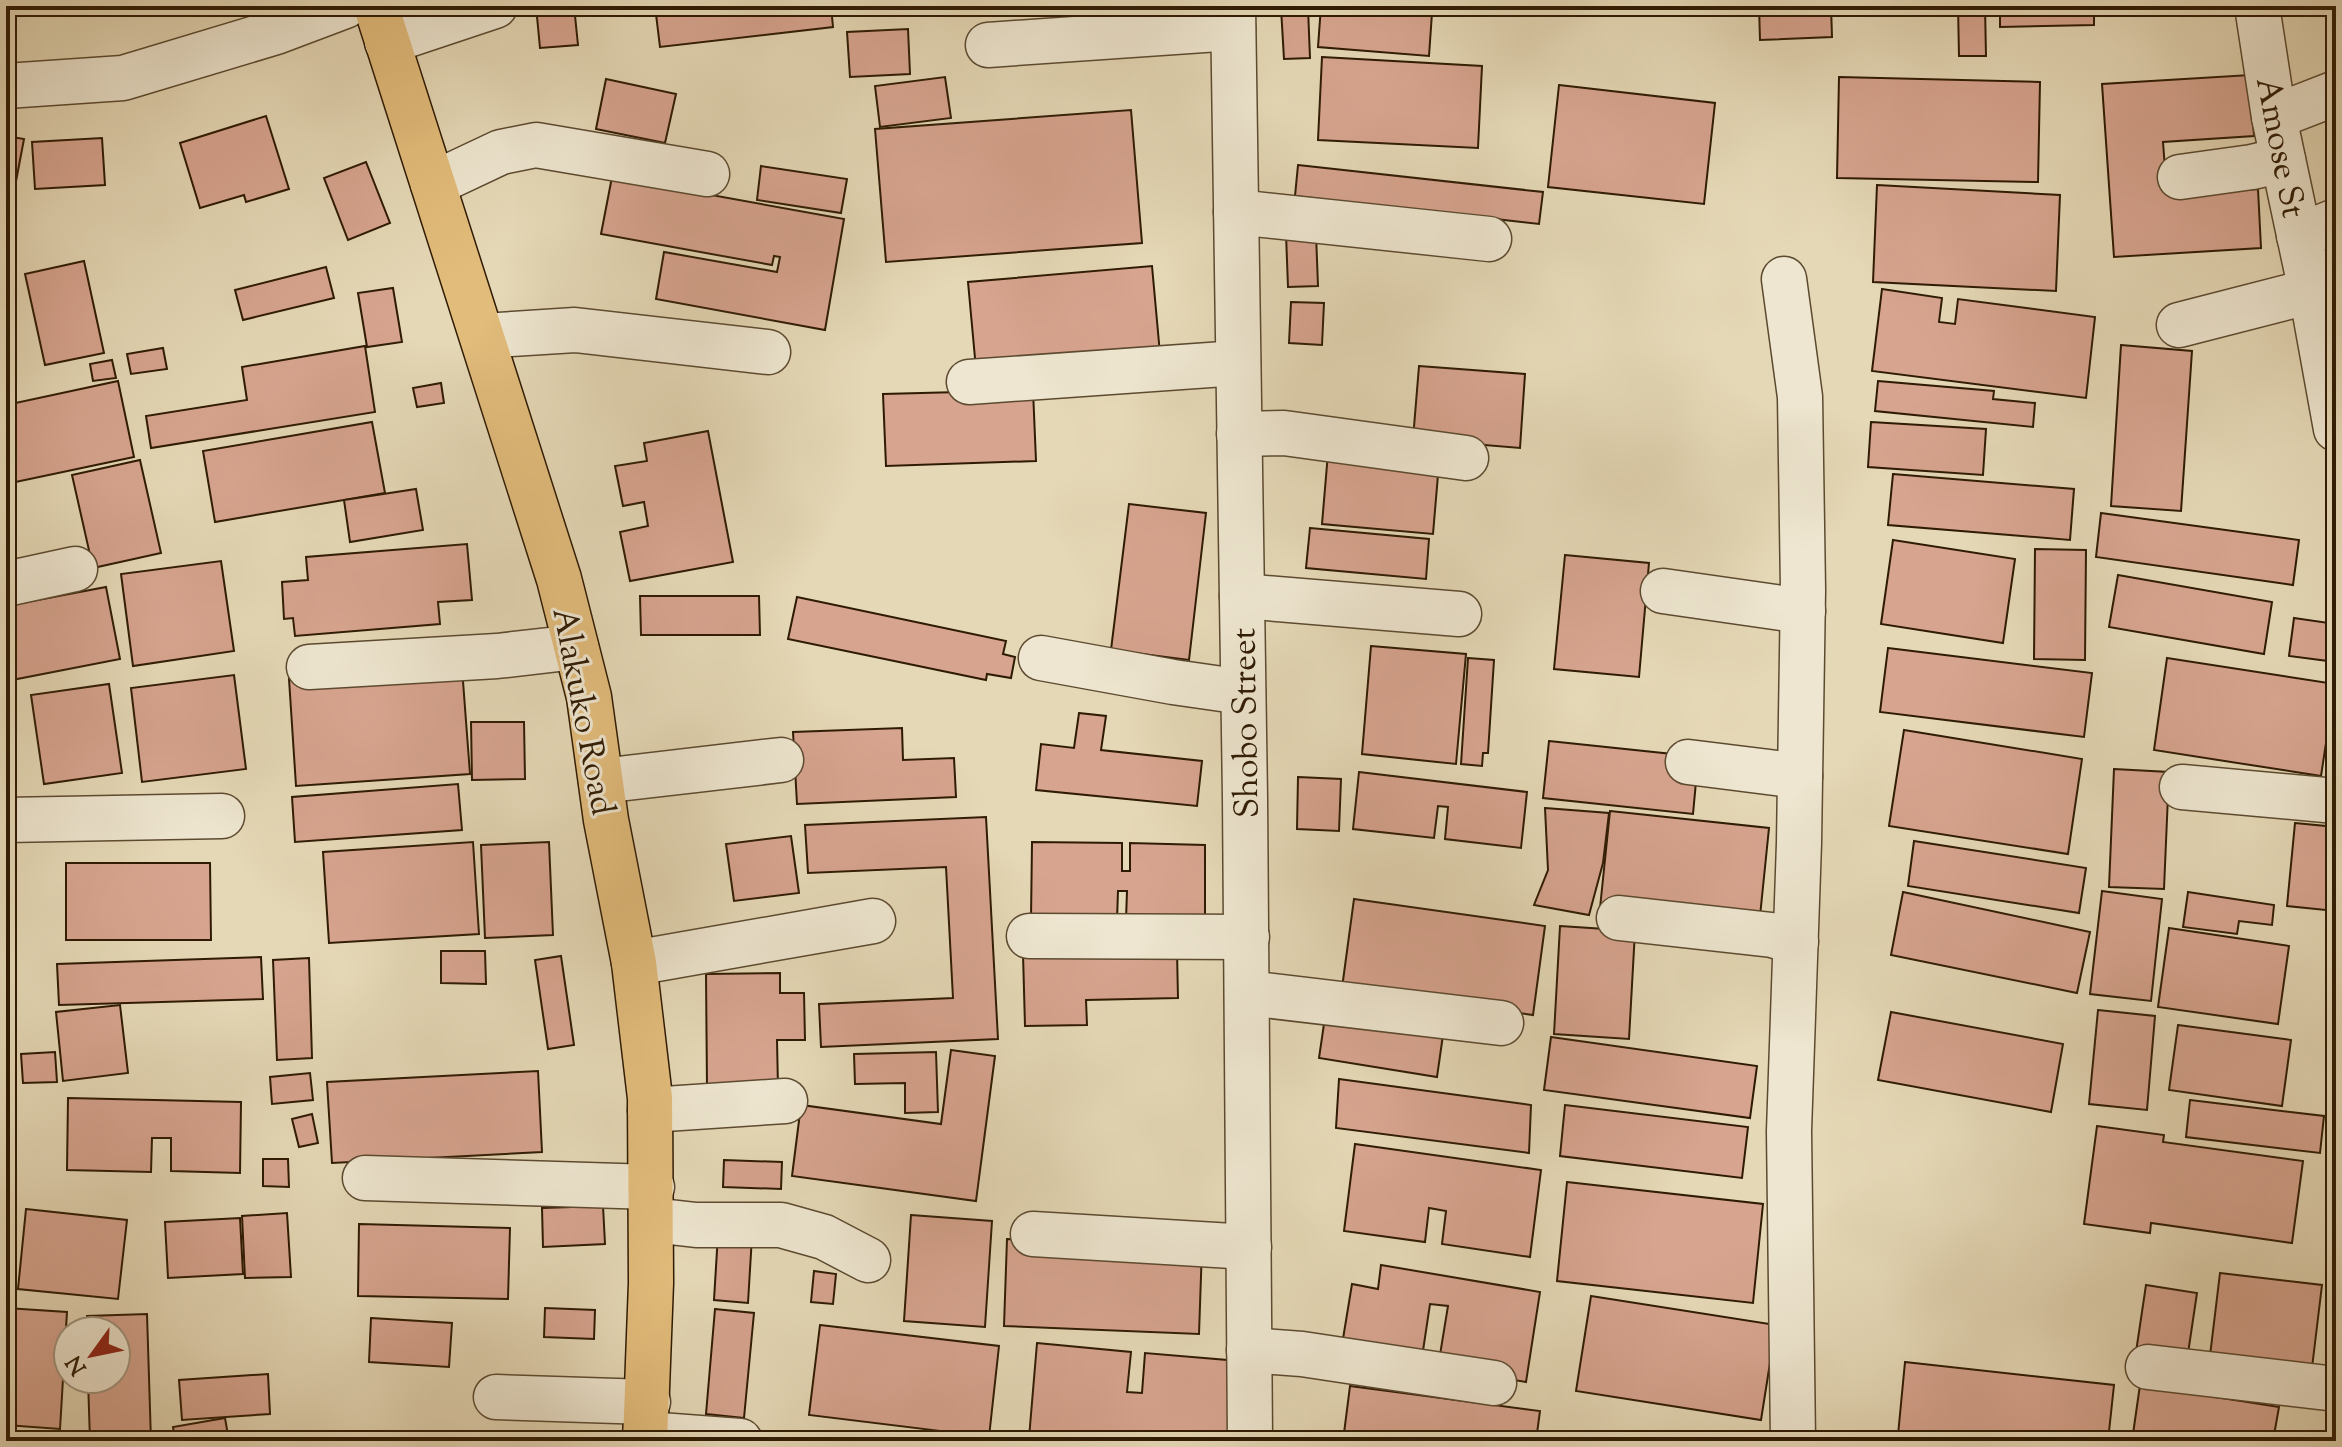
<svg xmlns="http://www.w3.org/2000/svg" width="2342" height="1447" font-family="'Sorts Mill Goudy',serif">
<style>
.building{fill:#d7a48f;stroke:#2f1b04;stroke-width:2}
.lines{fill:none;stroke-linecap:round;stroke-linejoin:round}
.minor-casing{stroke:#5c4a30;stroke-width:47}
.major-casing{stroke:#2f1b04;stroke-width:47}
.minor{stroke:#eee6d0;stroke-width:44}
.major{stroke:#e2bc7b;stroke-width:44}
.labels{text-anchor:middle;stroke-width:6;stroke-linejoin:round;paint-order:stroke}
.street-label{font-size:34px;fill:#2f1b04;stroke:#eee6d0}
</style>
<rect width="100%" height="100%" fill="#e5d8b6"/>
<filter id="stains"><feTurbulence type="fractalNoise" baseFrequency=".0025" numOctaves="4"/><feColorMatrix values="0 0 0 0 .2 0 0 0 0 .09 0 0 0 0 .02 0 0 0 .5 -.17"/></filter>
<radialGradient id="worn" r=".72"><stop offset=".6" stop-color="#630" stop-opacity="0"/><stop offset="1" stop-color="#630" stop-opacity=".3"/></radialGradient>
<g class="building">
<path d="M536 6H574L578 45 540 48Z"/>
<path d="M655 6H831L833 27 660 47Z"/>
<path d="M1321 6H1351L1432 13 1429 56 1318 47Z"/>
<path d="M1759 6H1831L1832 37 1760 40Z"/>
<path d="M1958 6H1985L1986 56H1959Z"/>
<path d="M2000 6H2094V25L2000 27Z"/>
<path d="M1281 8H1308L1310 58 1284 59Z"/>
<path d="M908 29 910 74 850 77 847 32Z"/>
<path d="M1322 57 1482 66 1478 148 1318 140Z"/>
<path d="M2250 75 2254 136 2163 142 2167 195 2258 189 2261 248 2114 257 2102 84Z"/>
<path d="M945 77 951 118 880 127 875 86Z"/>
<path d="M1839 77 2040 82 2038 182 1837 178Z"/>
<path d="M606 79 676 94 665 143 596 129Z"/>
<path d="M1559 85 1715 103 1704 204 1548 187Z"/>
<path d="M1131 110 1142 243 886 262 875 129Z"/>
<path d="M266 116 289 189 246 202 244 195 200 208 180 143Z"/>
<path d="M6 136 24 139 6 234Z"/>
<path d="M102 138 105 185 35 189 32 142Z"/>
<path d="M366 162 390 223 348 240 324 178Z"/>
<path d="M1298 165 1543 192 1539 224 1295 196Z"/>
<path d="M761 166 847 179 841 213 757 200Z"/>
<path d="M612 177 844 219 825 330 656 299 664 252 777 272 780 257 774 256 772 265 601 234Z"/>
<path d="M1877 185 2060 195 2056 291 1873 282Z"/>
<path d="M1286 234H1316L1318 286 1288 287Z"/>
<path d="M84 261 104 353 45 365 25 274Z"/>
<path d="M1152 266 1160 354 976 369 968 282Z"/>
<path d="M326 267 334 298 243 320 235 290Z"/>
<path d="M393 288 402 342 367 347 358 293Z"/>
<path d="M1882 289 1942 298 1939 322 1955 324 1958 299 2095 317 2086 398 1872 371Z"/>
<path d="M1291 302 1324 303 1322 345 1289 343Z"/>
<path d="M2121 345 2192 351 2181 511 2111 506Z"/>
<path d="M365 346 375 412 151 448 146 416 247 400 242 367Z"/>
<path d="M163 348 167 369 131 374 127 354Z"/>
<path d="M112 360 116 378 93 381 90 364Z"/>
<path d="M1419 366 1525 374 1520 448 1413 439Z"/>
<path d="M118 381 134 457 6 484V405Z"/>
<path d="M1878 381 1994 391 1993 399 2035 403 2033 427 1875 411Z"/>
<path d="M441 383 444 403 417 407 413 388Z"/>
<path d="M1033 390 1036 461 886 466 883 394Z"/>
<path d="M372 422 385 493 215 522 203 451Z"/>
<path d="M1871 422 1986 429 1983 475 1868 467Z"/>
<path d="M708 431 733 562 630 581 620 532 648 526 644 502 623 506 615 466 647 461 644 443Z"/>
<path d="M1328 453 1439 463 1433 534 1322 524Z"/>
<path d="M140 460 161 553 93 568 72 475Z"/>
<path d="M1893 474 2074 489 2070 540 1888 525Z"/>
<path d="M416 489 423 530 350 542 344 500Z"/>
<path d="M1129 504 1206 513 1189 660 1111 650Z"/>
<path d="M2101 513 2299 540 2293 585 2096 557Z"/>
<path d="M1310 528 1429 539 1426 579 1306 568Z"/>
<path d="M1893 540 2015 559 2003 643 1881 624Z"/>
<path d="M467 544 472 600 438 602 440 624 295 636 293 618 284 619 282 582 308 580 306 557Z"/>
<path d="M2035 549 2086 550 2085 660 2034 659Z"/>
<path d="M1565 555 1649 563 1639 677 1554 669Z"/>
<path d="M221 561 234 651 133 666 121 574Z"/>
<path d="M2118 575 2272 602 2264 654 2109 627Z"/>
<path d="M106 587 120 659 12 680 6 649V606Z"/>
<path d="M640 596H759L760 635H641Z"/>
<path d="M797 597 1006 641 1003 654 1015 657 1011 678 987 674 986 680 788 639Z"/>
<path d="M2294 618 2336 624V662L2289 656Z"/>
<path d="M1371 646 1466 654 1456 764 1362 754Z"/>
<path d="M1888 648 2092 673 2084 737 1880 712Z"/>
<path d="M1468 658 1494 660 1488 753H1483L1482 766 1461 764Z"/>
<path d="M2167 658 2335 684 2321 776 2154 750Z"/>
<path d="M462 668 470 774 296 786 289 679Z"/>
<path d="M234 675 246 769 142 782 131 688Z"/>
<path d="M109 684 122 773 44 784 31 695Z"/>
<path d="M1079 713 1106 716 1101 750 1202 761 1197 806 1036 790 1041 744 1074 748Z"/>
<path d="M471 722H524L525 779 472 780Z"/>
<path d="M902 728 903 760 954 758 956 797 797 804 793 732Z"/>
<path d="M1904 730 2082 759 2068 854 1889 826Z"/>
<path d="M1549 741 1682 755 1697 771 1693 814 1543 798Z"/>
<path d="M2114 769 2169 772 2164 889 2109 887Z"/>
<path d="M1359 772 1527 792 1521 848 1445 839 1448 807 1438 806 1434 838 1353 829Z"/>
<path d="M1298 777 1341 779 1339 831 1297 829Z"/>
<path d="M458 784 462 830 295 842 292 797Z"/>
<path d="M1545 808 1609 813 1603 863 1589 915 1534 905 1548 870Z"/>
<path d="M1610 811 1769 828 1759 926 1600 908Z"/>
<path d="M986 817 998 1039 821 1047 819 1004 953 998 946 867 808 873 805 825Z"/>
<path d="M2295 823 2336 827 2335 911 2287 906Z"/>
<path d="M791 836 799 893 734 901 726 844Z"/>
<path d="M1914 841 2086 868 2079 913 1908 886Z"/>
<path d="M473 842 479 934 329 943 323 852Z"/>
<path d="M549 842 553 935 485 938 481 845Z"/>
<path d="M1032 842 1122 843V871H1130V843L1205 845V921L1126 920 1127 891H1118L1117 920 1031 919Z"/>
<path d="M66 863H210L211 940H66Z"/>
<path d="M2102 891 2162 899 2151 1001 2090 994Z"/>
<path d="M1903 892 2090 932 2077 993 1891 955Z"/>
<path d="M2188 892 2274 905 2272 925 2239 921 2237 934 2183 927Z"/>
<path d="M1354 899 1545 926 1533 1015 1342 988Z"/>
<path d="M1560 926 1635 931 1629 1039 1554 1034Z"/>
<path d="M2169 928 2289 946 2278 1024 2158 1007Z"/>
<path d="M441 951H485L486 984 441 983Z"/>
<path d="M1177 951 1178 998 1086 1000 1087 1025 1025 1026 1023 954Z"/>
<path d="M561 956 574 1045 548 1049 535 960Z"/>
<path d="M261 957 263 999 59 1005 57 964Z"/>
<path d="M309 958 312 1058 277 1060 273 960Z"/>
<path d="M780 973V993H804L805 1040H777L778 1087 707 1088 706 974Z"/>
<path d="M120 1005 128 1073 63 1081 56 1012Z"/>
<path d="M2098 1010 2155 1016 2147 1110 2089 1104Z"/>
<path d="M1891 1012 2063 1044 2051 1112 1878 1080Z"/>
<path d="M1325 1017 1443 1035 1437 1077 1319 1058Z"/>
<path d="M2178 1025 2291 1040 2282 1106 2169 1090Z"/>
<path d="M1551 1037 1757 1066 1750 1118 1544 1090Z"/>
<path d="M951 1050 995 1056 976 1201 792 1176 801 1105 941 1124Z"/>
<path d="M55 1052 57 1082 23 1083 21 1054Z"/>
<path d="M936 1052 938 1112 905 1113V1083L855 1084 854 1054Z"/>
<path d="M538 1071 542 1152 332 1163 327 1082Z"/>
<path d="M310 1073 313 1100 272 1104 270 1077Z"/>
<path d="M1339 1079 1531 1105 1529 1153 1336 1128Z"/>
<path d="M68 1098 241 1102 240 1173 171 1171V1138H152L151 1172 67 1170Z"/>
<path d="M2190 1100 2324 1116 2320 1153 2186 1137Z"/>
<path d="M1565 1105 1748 1127 1742 1178 1560 1156Z"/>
<path d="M312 1114 318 1143 299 1147 292 1119Z"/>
<path d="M2097 1126 2164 1135 2163 1142 2303 1161 2292 1243 2151 1223 2150 1233 2084 1224Z"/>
<path d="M1355 1144 1541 1170 1530 1257 1442 1244 1446 1211 1429 1208 1425 1242 1344 1231Z"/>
<path d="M263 1159H288L289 1187 263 1186Z"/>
<path d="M724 1160 782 1162 781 1189 723 1187Z"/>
<path d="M1567 1182 1763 1204 1753 1303 1557 1281Z"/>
<path d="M603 1206 605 1244 543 1247 542 1208Z"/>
<path d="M26 1209 127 1220 118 1299 18 1289Z"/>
<path d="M287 1213 291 1277 245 1278 242 1216Z"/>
<path d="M911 1215 992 1221 985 1327 904 1321Z"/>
<path d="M240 1218 243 1274 168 1278 165 1222Z"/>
<path d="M359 1224 510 1228 508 1299 358 1296Z"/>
<path d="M718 1234 752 1236 748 1303 714 1300Z"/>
<path d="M1007 1239 1202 1247 1199 1334 1004 1326Z"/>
<path d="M1381 1265 1540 1292 1526 1382 1438 1367 1448 1306 1430 1304 1421 1364 1341 1351 1352 1284 1378 1289Z"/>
<path d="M814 1271 836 1274 833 1304 811 1302Z"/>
<path d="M2220 1273 2322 1285 2311 1376 2209 1364Z"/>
<path d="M2146 1285 2197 1293 2187 1360 2136 1352Z"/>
<path d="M1591 1296 1776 1325 1761 1420 1576 1391Z"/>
<path d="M6 1308 67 1312 60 1429 6 1425Z"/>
<path d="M545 1308 595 1310 594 1339 544 1337Z"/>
<path d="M715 1309 754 1313 744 1418 706 1414Z"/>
<path d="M147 1314 151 1441H90L88 1379H116V1331H87V1316Z"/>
<path d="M371 1318 452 1323 449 1367 369 1362Z"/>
<path d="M820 1325 999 1346 989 1437 809 1415Z"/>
<path d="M1037 1343 1131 1352 1127 1392 1142 1393 1145 1353 1239 1361 1232 1441H1062L1029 1438Z"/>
<path d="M1905 1362 2114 1385 2108 1441H1950L1898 1435Z"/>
<path d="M268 1374 270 1414 182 1420 179 1380Z"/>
<path d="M2140 1385 2279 1407 2273 1441H2132Z"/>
<path d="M1350 1386 1540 1411 1536 1441H1343Z"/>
<path d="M225 1418 229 1441H175L173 1427Z"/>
</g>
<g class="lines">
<g class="minor-casing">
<g id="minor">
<path d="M1233 6 1245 798 1250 1441"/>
<path d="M2257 6 2274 117 2311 291 2336 429"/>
<path d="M387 42 495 6"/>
<path d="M988 45 1233 28"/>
<path d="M6 86 123 78 276 32 345 6"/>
<path d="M2274 117 2336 93"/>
<path d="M2180 177 2252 167 2283 160"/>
<path d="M433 184 501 152 536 145 707 174"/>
<path d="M1236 212 1489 239"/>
<path d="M2299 236 2336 221"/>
<path d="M1784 279 1800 397 1803 590 1799 843 1789 1131 1793 1441"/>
<path d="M2179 325 2311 291"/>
<path d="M482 336 575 330 768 352"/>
<path d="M969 382 1238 363"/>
<path d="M1239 434 1284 433 1466 458"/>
<path d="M6 584 75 569"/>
<path d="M1663 591 1803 611"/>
<path d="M1242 596 1459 614"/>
<path d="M1041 658 1173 682 1243 692"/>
<path d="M309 667 497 656 576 647"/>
<path d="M1688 762 1800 776"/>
<path d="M601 781 781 760"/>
<path d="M2182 787 2336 801"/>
<path d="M6 820 222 816"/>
<path d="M1619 918 1772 935 1796 942"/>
<path d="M1029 936 1247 937"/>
<path d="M634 963 873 921"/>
<path d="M1247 993 1501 1023"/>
<path d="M650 1110 785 1101"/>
<path d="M365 1178 652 1187"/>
<path d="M652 1220 696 1225H781L824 1237 868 1260"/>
<path d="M1033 1234 1249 1247"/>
<path d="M1249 1350 1302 1354 1494 1383"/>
<path d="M2148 1367 2336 1389"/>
<path d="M496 1397 648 1402"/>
<path d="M646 1434 740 1441"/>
</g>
</g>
<g class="major-casing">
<path id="major" d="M376 6 559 579 589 697 606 820 634 963 650 1098 651 1283 645 1441"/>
</g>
<use href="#minor" class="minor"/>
<use href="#major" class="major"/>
</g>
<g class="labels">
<g class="street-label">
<text transform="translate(2282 147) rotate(79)" y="12">Amose St</text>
<text transform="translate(585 711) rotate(79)" y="12">Alakuko Road</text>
<text transform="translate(1244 723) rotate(-91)" y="12">Shobo Street</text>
</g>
</g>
<rect width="2342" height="1447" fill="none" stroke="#e5d8b6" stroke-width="32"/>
<rect x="8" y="8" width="2326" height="1431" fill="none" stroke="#2f1b04" stroke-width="4"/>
<rect x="16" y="16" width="2310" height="1415" fill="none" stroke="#2f1b04" stroke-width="2"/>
<g transform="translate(92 1355) rotate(237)"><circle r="38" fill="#eee6d0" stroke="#a2957e" stroke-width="2"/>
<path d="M0-6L14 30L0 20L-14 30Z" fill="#8f2418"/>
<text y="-12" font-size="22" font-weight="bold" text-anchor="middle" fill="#2f1b04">N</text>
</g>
<rect width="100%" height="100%" filter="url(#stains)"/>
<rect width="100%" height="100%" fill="url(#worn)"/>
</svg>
